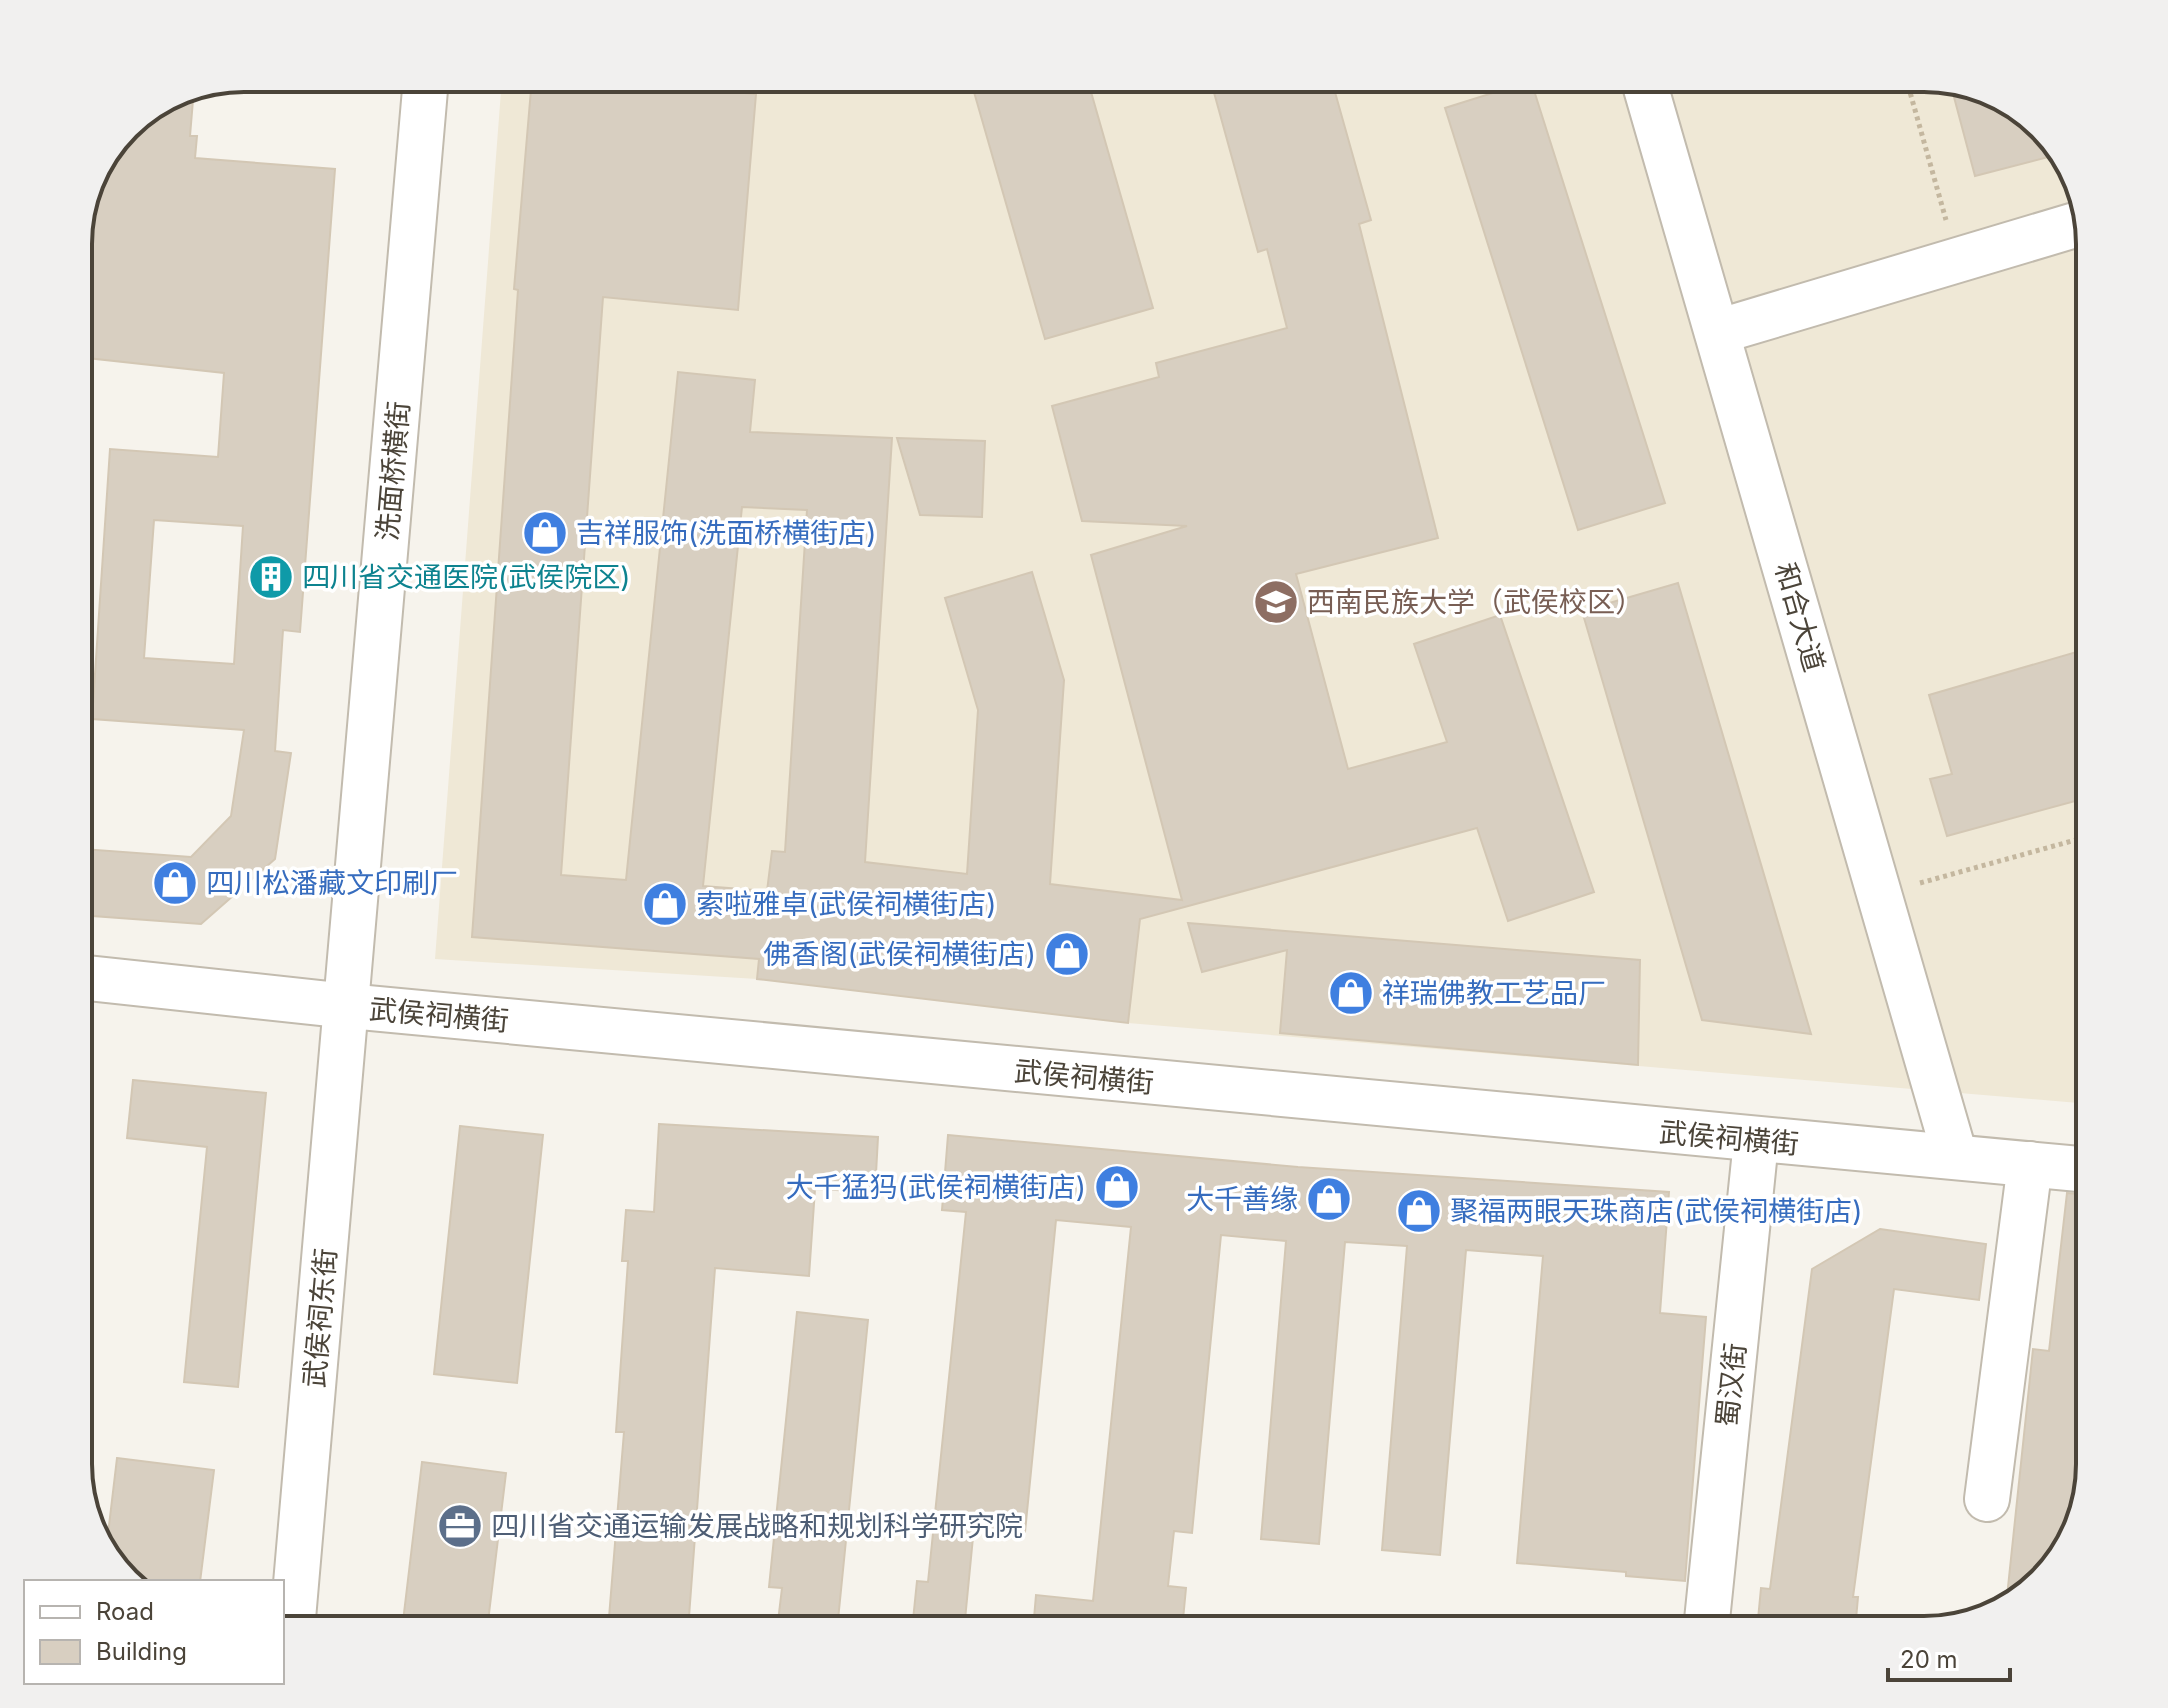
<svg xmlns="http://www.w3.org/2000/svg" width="2168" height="1708" font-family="Inter,'Noto Sans SC',sans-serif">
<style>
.education{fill:#efe8d6}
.building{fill:#d8cfc1;stroke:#d3c7b4;stroke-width:2;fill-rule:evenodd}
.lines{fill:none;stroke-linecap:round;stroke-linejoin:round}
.minor-casing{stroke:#c2bbae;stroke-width:48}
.path{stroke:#c4b79f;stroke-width:5;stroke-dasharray:4 4;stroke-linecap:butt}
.minor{stroke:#fff;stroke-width:44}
.labels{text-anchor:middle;stroke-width:7;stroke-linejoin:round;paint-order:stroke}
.street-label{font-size:28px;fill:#4b4439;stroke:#fff}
.shop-label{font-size:28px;fill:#366cbe;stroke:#fff;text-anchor:start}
.culture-label{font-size:28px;fill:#0d838f;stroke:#fff;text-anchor:start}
.education-label{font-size:28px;fill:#785e54;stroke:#fff;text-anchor:start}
.service-label{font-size:28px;fill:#4e5e75;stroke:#fff;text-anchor:start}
.rim{fill:none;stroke:#4b4439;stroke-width:4}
</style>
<rect width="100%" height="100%" fill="#f6f3ec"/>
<path class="education" d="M502 78H1924L1978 87 2033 119 2073 171 2090 244V1104L1128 1023 757 979 435 959Z"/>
<g class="building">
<path d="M532 78H622L621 82 756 94 738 310 603 297 561 875 626 880 678 372 755 380 750 432 892 438 865 862 967 874 978 710 945 598 1032 572 1064 680 1050 884 1182 900 1091 555 1187 526 1082 521 1052 406 1159 377 1156 363 1287 328 1267 249 1258 252 1210 78H1331L1371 220 1359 224 1438 538 1296 574 1348 769 1447 742 1414 644 1500 615 1594 892 1508 921 1477 828 1140 919 1128 1023 757 979 759 959 472 937 518 290 514 289ZM742 507 807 510 785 852 772 851 767 891 703 886Z"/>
<path d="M970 78H1087L1153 308 1045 339Z"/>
<path d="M1531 81 1665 503 1578 530 1445 108Z"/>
<path d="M1950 82 1978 87 2033 119 2060 154 1975 176Z"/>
<path d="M194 88 190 136H197L195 158 335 169 300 632 283 630 275 751 291 753 275 859 201 924 79 915 83 849 191 857 231 816 244 730 92 719 110 449 218 457 224 373 78 357V233L95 170 134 120 181 90ZM154 520 243 526 234 664 144 658Z"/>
<path d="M897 438 985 441 982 517 920 515Z"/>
<path d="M1678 583 1811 1034 1702 1020 1582 611Z"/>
<path d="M2090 648V797L1947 836 1930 779 1952 774 1929 695Z"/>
<path d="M1188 923 1640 960 1638 1065 1280 1033 1287 950 1202 972Z"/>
<path d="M133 1080 266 1093 238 1387 184 1382 207 1147 127 1138Z"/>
<path d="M659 1124 878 1137 875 1192 815 1189 809 1276 715 1268 688 1630H608L624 1432H616L628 1261H622L626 1210 654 1212Z"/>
<path d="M460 1126 543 1135 517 1383 434 1374Z"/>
<path d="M948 1135 1298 1167 1669 1192 1660 1313 1706 1317 1685 1581 1626 1576V1572L1517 1563 1543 1256 1466 1250 1440 1555 1382 1550 1407 1246 1345 1242 1319 1544 1261 1539 1286 1241 1221 1235 1192 1533 1174 1531 1168 1586 1186 1588 1182 1630H1033L1036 1595 1093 1601 1131 1227 1056 1220 1025 1532 974 1527 964 1630H912L917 1581 928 1582 966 1212 942 1210Z"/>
<path d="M2067 1193 2090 1195V1464L2081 1518 2049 1573 2006 1606 2033 1349 2049 1351Z"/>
<path d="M1880 1229 1986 1244 1979 1300 1894 1289 1853 1597H1858L1855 1630H1757L1761 1588 1770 1589 1812 1269Z"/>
<path d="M797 1312 868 1320 837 1630H777L782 1588 769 1587Z"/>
<path d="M117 1458 214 1470 200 1582H130L106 1551Z"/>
<path d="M422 1462 506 1473 487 1630H402Z"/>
</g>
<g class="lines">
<g class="minor-casing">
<g id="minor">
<path d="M1643 78 1955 1156"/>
<path d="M1717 332 2085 222"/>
<path d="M78 977 348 1006 2090 1170"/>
<path d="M1987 1499 2030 1164"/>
<path d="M292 1630 426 78"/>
<path d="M1706 1630 1756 1141"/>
</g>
</g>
<g class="path">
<path d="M1906 78 1946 220"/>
<path d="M1920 883 2090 836"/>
</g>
<use href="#minor" class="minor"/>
</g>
<defs>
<g id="shop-disc" transform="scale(2.3)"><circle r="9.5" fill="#3f7fe0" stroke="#fff"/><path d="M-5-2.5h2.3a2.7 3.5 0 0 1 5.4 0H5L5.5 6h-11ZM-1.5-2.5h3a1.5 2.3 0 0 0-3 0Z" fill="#fff"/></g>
<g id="building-disc" transform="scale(2.3)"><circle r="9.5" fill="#0f9aa8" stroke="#fff"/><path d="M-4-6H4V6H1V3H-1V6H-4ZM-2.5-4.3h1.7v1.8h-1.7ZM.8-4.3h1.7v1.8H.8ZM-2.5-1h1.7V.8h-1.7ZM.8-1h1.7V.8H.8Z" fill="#fff"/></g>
<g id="university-disc" transform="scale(2.3)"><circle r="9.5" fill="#8d6e63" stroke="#fff"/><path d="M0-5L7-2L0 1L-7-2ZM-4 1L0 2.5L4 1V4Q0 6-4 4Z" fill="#fff"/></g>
<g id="office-disc" transform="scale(2.3)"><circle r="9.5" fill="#5c6f8a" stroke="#fff"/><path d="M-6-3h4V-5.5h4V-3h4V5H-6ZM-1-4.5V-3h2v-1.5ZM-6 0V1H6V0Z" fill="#fff"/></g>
</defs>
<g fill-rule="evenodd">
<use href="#shop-disc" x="545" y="533"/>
<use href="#building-disc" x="271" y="577"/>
<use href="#university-disc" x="1276" y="602"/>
<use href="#shop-disc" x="175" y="883"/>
<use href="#shop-disc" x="665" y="904"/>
<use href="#shop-disc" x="1067" y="954"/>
<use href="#shop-disc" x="1351" y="993"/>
<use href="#shop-disc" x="1117" y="1187"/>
<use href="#shop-disc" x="1329" y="1199"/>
<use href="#shop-disc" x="1419" y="1211"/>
<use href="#office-disc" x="460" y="1526"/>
</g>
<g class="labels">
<g class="street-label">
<text transform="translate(393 471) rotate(-85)" y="10">洗面桥横街</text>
<text transform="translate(1800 617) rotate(74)" y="10">和合大道</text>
<text transform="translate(439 1015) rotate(5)" y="10">武侯祠横街</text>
<text transform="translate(1084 1077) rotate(5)" y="10">武侯祠横街</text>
<text transform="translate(1729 1138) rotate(5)" y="10">武侯祠横街</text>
<text transform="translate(320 1318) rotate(-85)" y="10">武侯祠东街</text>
<text transform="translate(1731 1385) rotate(-84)" y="10">蜀汉街</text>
</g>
<g class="shop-label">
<text x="576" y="543">吉祥服饰(洗面桥横街店)</text>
<text x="206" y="893">四川松潘藏文印刷厂</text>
<text x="696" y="914">索啦雅卓(武侯祠横街店)</text>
<text x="1036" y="964" text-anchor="end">佛香阁(武侯祠横街店)</text>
<text x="1382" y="1003">祥瑞佛教工艺品厂</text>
<text x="1086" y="1197" text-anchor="end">大千猛犸(武侯祠横街店)</text>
<text x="1298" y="1209" text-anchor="end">大千善缘</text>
<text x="1450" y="1221">聚福两眼天珠商店(武侯祠横街店)</text>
</g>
<g class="culture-label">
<text x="302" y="587">四川省交通医院(武侯院区)</text>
</g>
<g class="education-label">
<text x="1307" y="612">西南民族大学（武侯校区）</text>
</g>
<g class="service-label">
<text x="491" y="1536">四川省交通运输发展战略和规划科学研究院</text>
</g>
</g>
<path d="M0 0H2168V1708H0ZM244 92H1924A152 152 0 0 1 2076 244V1464A152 152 0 0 1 1924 1616H244A152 152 0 0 1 92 1464V244A152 152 0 0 1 244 92Z" fill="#f1f0ef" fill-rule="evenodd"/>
<path class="rim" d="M244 92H1924A152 152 0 0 1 2076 244V1464A152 152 0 0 1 1924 1616H244A152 152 0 0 1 92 1464V244A152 152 0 0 1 244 92Z"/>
<rect x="24" y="1580" width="260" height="104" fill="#ffffff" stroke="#b7b4b0" stroke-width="2"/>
<rect x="40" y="1606" width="40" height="12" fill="#ffffff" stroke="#b7b4b0" stroke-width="2"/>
<text x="96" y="1620" font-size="24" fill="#4b4439">Road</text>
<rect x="40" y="1640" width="40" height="24" fill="#d8cfc1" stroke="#b7b4b0" stroke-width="2"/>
<text x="96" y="1660" font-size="24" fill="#4b4439">Building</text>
<path d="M1888 1668v12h122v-12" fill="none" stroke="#4b4439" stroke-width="4"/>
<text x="1900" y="1668" font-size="24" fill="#4b4439" stroke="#ffffff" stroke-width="6" paint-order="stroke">20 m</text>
</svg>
